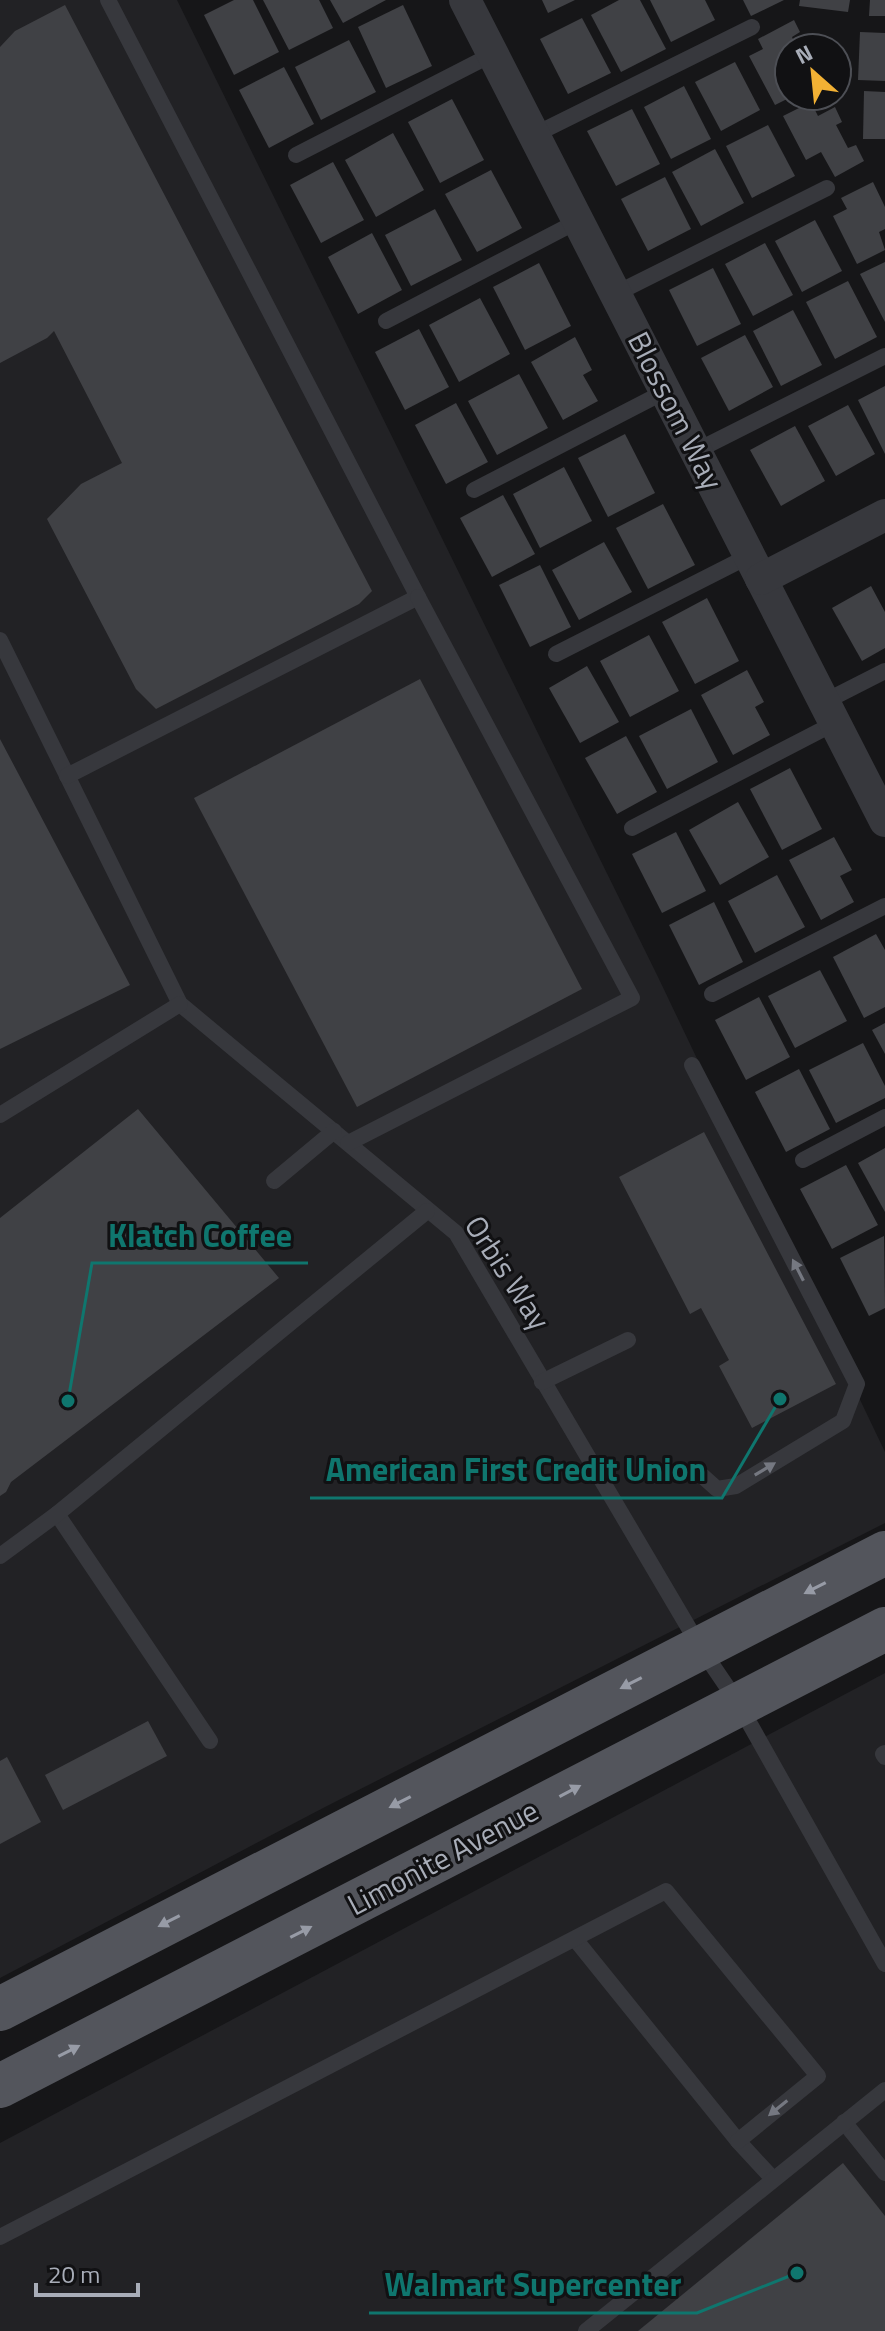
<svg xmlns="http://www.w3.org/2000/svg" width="885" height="2331" font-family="'Titillium Web',sans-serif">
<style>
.built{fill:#222225}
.building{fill:#404145}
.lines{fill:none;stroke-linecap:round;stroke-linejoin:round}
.service{stroke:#37383d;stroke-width:16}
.minor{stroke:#37383d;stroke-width:32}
.primary{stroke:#53555c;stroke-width:44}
.oneway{fill:#757881}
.oneway2{fill:#979ba6}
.labels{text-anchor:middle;stroke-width:6;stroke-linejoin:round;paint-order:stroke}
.street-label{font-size:30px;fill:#a8adb8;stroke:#111113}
.leader{fill:none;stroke:#0f766e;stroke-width:3}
.callout-dot{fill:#0f766e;stroke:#111113;stroke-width:3}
.callout-label{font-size:32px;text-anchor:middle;font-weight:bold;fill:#0f766e;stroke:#111113;stroke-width:6;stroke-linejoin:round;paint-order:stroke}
</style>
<rect width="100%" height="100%" fill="#161618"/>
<g class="built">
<path d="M0 0H177L658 977 885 1452V1523L325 1807 0 1978Z"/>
<path d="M885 1673V2331H0V2143Z"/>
</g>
<g class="building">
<path d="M234 0H253L279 52 234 75 204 15Z"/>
<path d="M263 0H319L333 28 289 50Z"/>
<path d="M330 0H386L343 23Z"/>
<path d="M542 0H575L548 13Z"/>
<path d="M619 0H640L666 49 621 72 591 15Z"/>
<path d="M650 0H705L715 20 671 42Z"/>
<path d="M743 0H784L751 16Z"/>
<path d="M800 0H850L848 12 799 6Z"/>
<path d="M870 0H885V16H869Z"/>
<path d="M65 5 372 591 359 604 156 709 136 689 47 519 81 484 122 463 54 331 47 338 0 363V47L15 31Z"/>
<path d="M403 5 432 66 386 88 358 27Z"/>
<path d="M582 18 611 73 568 94 540 39Z"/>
<path d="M794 20 800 32 792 37 797 48H789V98L775 105 749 56 763 49 758 39Z"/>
<path d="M860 32 885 33V81L858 80Z"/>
<path d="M349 40 376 92 321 120 295 67Z"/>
<path d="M735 62 760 110 721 131 695 82Z"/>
<path d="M284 67 314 124 269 148 239 90Z"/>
<path d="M684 86 711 139 671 159 644 107Z"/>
<path d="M864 91 885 92V139H863Z"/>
<path d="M452 99 484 160 440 183 408 122Z"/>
<path d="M811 102 818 116 835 107 842 122 836 125 848 148 856 145 864 161 835 177 821 152 806 160 783 116Z"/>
<path d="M632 109 660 164 616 186 587 131Z"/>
<path d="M768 125 795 176 752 198 726 146Z"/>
<path d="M393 133 424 190 376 217 345 160Z"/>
<path d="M715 149 744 203 701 226 672 172Z"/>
<path d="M333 162 364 220 321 243 290 185Z"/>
<path d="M491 170 522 228 477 252 445 194Z"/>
<path d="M665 177 691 229 648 251 621 199Z"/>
<path d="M873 182 885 207V229L879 232 885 250 857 264 833 216 847 209 841 198Z"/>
<path d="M435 209 462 260 411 286 385 235Z"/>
<path d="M815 220 842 271 802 292 775 241Z"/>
<path d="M372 233 402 290 358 314 328 257Z"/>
<path d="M765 243 793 295 753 316 725 264Z"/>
<path d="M885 262V322L860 274Z"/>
<path d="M539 263 571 326 525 350 493 287Z"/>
<path d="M713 268 741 324 697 346 669 290Z"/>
<path d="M848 281 877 337 835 359 806 302Z"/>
<path d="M480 298 510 354 459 382 429 325Z"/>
<path d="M793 310 822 365 781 386 753 331Z"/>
<path d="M419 329 449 387 405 410 375 352Z"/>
<path d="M745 335 773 387 729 411 701 358Z"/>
<path d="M575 337 592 370 583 375 598 401 563 420 531 362Z"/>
<path d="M519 374 548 428 497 455 468 401Z"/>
<path d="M885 386V454L858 400Z"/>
<path d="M456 403 488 462 446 484 415 425Z"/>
<path d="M848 405 875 454 836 476 808 426Z"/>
<path d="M795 426 825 481 781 506 750 450Z"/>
<path d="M625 434 655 493 608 517 578 458Z"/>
<path d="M564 467 592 521 540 548 513 494Z"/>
<path d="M503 495 535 554 492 577 460 518Z"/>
<path d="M663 504 695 565 648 589 616 528Z"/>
<path d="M604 542 632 592 579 620 552 570Z"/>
<path d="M540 565 571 627 530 647 499 585Z"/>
<path d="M871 586 885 612V648L862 661 832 608Z"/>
<path d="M707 598 739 661 695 684 662 622Z"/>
<path d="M649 635 679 691 630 717 600 661Z"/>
<path d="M587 666 619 722 580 743 549 688Z"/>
<path d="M747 670 764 702 755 707 770 735 733 755 701 695Z"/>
<path d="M420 679 582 989 357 1107 194 798Z"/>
<path d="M691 709 718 762 667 789 639 736Z"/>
<path d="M626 736 657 792 617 814 585 758Z"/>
<path d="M0 739 130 985 0 1049Z"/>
<path d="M790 768 822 829 782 850 750 789Z"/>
<path d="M738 802 769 857 720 885 689 830Z"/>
<path d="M676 832 706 891 662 913 632 854Z"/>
<path d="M834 837 852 870 840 876 854 902 821 920 789 860Z"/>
<path d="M777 875 805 927 755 953 728 901Z"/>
<path d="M714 902 743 962 699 985 669 925Z"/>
<path d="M876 934 885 950V1007L864 1018 833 957Z"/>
<path d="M820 970 847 1021 795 1048 768 996Z"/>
<path d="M759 997 790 1057 746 1080 715 1020Z"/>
<path d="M885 1023V1054L872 1030Z"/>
<path d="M863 1043 885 1086V1098L836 1123 809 1070Z"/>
<path d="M799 1069 830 1129 786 1152 755 1092Z"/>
<path d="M138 1109 279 1278 11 1482 6 1492 0 1496V1218Z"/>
<path d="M704 1132 836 1384 752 1428 719 1366 729 1360 701 1308 690 1314 619 1177Z"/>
<path d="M885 1148V1212L858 1163Z"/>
<path d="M846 1165 878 1225 832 1249 800 1189Z"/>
<path d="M884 1236 885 1308 869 1316 840 1258Z"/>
<path d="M148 1721 167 1756 63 1810 45 1775Z"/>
<path d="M7 1757 41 1822 0 1844V1761Z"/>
<path d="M843 2163 885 2216V2331H638Z"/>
</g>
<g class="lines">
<g class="service">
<path d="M534 135 752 27"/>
<path d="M296 155 493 54"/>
<path d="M615 294 827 188"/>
<path d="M386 321 578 221"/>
<path d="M696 451 885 356"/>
<path d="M474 490 666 391"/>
<path d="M0 640 180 1004 456 1233 700 1647 738 1703 885 1964"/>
<path d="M556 654 749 556"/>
<path d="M824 702 885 671"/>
<path d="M67 776 418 597 108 0"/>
<path d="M632 828 835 723"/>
<path d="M712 994 885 906"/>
<path d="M692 1065 857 1384 843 1421 736 1486 717 1489 698 1472"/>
<path d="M0 1115 180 1004"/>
<path d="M348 1143 632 998 418 597"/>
<path d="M803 1160 885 1117"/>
<path d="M274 1181 334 1131"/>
<path d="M542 1382 628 1340"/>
<path d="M57 1514 210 1741"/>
<path d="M0 1556 57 1514 427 1211"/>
<path d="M885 1753 883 1754 885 1757"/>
<path d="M575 1939 738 2141 773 2179"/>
<path d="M844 2122 885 2173"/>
<path d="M0 2237 666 1891 818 2076 738 2141"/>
<path d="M586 2331 885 2090"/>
</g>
<g class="minor">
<path d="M465 0 885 821"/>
<path d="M761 579 885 515"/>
</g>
<g class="primary">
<path d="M0 2009 885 1553"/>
<path d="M0 2086 885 1629"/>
</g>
</g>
<defs><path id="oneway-solid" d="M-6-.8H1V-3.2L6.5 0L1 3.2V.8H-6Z" transform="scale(2)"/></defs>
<g class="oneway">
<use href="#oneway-solid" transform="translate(798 1270) rotate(-117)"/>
<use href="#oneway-solid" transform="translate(765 1469) rotate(-31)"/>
<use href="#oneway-solid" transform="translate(778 2108) rotate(141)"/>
</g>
<g class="oneway2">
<use href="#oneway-solid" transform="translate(815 1588) rotate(153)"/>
<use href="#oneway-solid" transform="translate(631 1683) rotate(153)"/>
<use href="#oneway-solid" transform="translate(570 1791) rotate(-28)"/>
<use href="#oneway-solid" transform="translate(400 1802) rotate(153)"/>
<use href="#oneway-solid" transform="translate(169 1921) rotate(153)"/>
<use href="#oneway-solid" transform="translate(301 1932) rotate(-27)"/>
<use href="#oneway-solid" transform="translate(69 2051) rotate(-27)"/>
</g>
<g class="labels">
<g class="street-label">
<text transform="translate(675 411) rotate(63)" y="10">Blossom Way</text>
<text transform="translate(507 1273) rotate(57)" y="10">Orbis Way</text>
<text transform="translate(443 1858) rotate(-28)" y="10">Limonite Avenue</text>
</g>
</g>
<path class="leader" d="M68 1401L92 1263H308M780 1399L722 1498H310M797 2273L697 2313H369"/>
<g class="callout-dot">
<circle cx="68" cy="1401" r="8"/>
<circle cx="780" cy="1399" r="8"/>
<circle cx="797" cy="2273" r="8"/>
</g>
<g class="callout-label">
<text x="200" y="1247">Klatch Coffee</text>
<text x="516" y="1481">American First Credit Union</text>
<text x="533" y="2296">Walmart Supercenter</text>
</g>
<g transform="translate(813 72) rotate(333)"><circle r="38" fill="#111113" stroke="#4d4f55" stroke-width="2"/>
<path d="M0-6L14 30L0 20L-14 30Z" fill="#f2b134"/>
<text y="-12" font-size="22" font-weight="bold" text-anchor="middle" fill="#a8adb8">N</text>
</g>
<path d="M36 2283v12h102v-12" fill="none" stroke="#a8adb8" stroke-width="4"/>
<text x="48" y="2283" font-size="24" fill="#a8adb8" stroke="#111113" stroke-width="6" paint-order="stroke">20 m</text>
</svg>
